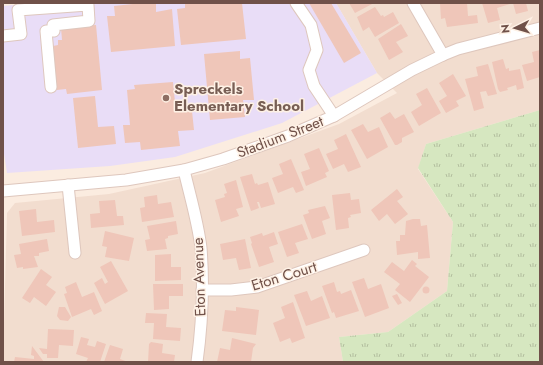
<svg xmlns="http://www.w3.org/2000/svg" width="543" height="365" font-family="Jost,sans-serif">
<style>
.residential{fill:#f2ddcf}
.education{fill:#e9ddf7}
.park{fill:url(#park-tufts)}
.building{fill:#efc6b9}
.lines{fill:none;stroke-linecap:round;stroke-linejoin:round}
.minor-casing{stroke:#dec7bd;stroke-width:13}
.minor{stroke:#fff;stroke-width:11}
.education-dot{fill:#8d6e63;stroke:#fef1e5;stroke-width:1.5}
.labels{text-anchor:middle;stroke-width:3;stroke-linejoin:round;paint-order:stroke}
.education-label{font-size:15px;font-weight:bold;fill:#785e54;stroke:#fef1e5;text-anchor:start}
.street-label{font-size:15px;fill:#705149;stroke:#fef1e5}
</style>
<defs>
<pattern id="park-tufts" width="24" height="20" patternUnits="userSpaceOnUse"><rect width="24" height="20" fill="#d6e7c0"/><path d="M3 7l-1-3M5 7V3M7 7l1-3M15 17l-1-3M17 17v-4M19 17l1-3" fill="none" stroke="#b2be9e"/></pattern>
</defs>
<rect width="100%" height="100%" fill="#fbece0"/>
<path class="residential" d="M336 3H540V110L426 144 418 169 453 222 447 291 388 332 339 337 343 362H3L7 213 15 203 109 194 205 173 339 124 397 93 377 73Z"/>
<path class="education" d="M36 3H336L377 73 282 123 175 157 110 166 7 173 3 147V6Z"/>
<path class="park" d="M540 110V362H343L339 337 388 332 447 291 453 222 418 168 426 144Z"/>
<g class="building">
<path d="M142 3H156V12L172 9 175 46 111 52 107 16H115L114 6Z"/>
<path d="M185 3H227V4L242 3 246 39 181 45 177 9 185 8Z"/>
<path d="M309 3H331L361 53 344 63Z"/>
<path d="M349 3H374L355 13Z"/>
<path d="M440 3H467L468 16 477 15 478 23 447 27 445 18 441 19Z"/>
<path d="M482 3H510V4L497 8 500 20 488 23Z"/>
<path d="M513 3H526L528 11 516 14Z"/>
<path d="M375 7 381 16 383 15 384 17 393 12 399 23 375 37 369 27 363 31 357 17Z"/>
<path d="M401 24 408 36 396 42 403 52 389 60 378 39Z"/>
<path d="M96 25 102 90 67 94 66 89 57 90 53 46 58 45V40H62L61 28Z"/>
<path d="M540 50V77L527 81 522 65 534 62 532 52Z"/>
<path d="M240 51V59L250 58 254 100H243L245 117 210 120 204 54Z"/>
<path d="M503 59 506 69 509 68V71L520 69 524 88 517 90 516 85 507 88 508 90 500 92 498 89 492 62Z"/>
<path d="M488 64 497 94 488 96 486 91 480 92 484 108 474 111 465 79 478 76 476 67Z"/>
<path d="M453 74 466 96 456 101 459 106 446 113 439 101 447 96 439 83Z"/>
<path d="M173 82 176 112 192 111 194 130 178 131 180 146 141 150 140 142 125 143 123 125H130L127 90 135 89 134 85Z"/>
<path d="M427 88 441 113 419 126 411 112 422 105 416 94Z"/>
<path d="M95 96 98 127 114 126 116 144 78 148 73 98Z"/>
<path d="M390 112 395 119 404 114 414 132 402 138V142L397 145H395L380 118Z"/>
<path d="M363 124 368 132 379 127 388 147 367 159 351 130Z"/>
<path d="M346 134 361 167 348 172 344 164 333 169 326 154 338 149 334 140Z"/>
<path d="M319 148 329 171 325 173 327 177 306 186 301 172 310 169 304 154Z"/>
<path d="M291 159 304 190 296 193 293 187 278 193 272 178 283 174 279 164Z"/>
<path d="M252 174 255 184 257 183 258 185 268 182 275 204 261 208 259 202H257L259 208 251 211 240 177Z"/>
<path d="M236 180 243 207 236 209 239 216 221 222 215 200 225 197 224 194 227 193 224 184Z"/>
<path d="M397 189 403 197 397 201 408 214 395 224 387 214 379 221 371 210Z"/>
<path d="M350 193 351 200 359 199 361 213 350 215 351 217 348 218 349 228 336 230 332 195Z"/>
<path d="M157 195 158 204 171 202 174 217 142 222 140 208 145 207 144 197Z"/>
<path d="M115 200 117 216H123L124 225 91 228 90 214 100 213 99 201Z"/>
<path d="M325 206 330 218 322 221 326 234 312 239 303 215 309 213 308 210Z"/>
<path d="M36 209 37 222 54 220 55 232 22 236 19 211Z"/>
<path d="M413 219H420L421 226 427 225 430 258 418 259V252L397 255 396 241H400V235H405L406 221Z"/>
<path d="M176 221 178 234 168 236V238L165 239 167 249 147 251 145 240 150 239 147 226Z"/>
<path d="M302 224 308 239 295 243 299 253 287 257 278 232Z"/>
<path d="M105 231 134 238 129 261 105 257 107 247 102 246Z"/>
<path d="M274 232 278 244 269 247 274 262 259 267 251 244 252 243 250 237 262 233 263 236Z"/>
<path d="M47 239 49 251 39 253V256H34L38 267 23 269V267L17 268 14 255 21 254 19 244Z"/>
<path d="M245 239 251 268 239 270 236 258 223 260 220 244Z"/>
<path d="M171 254V267H181V280L155 281V255Z"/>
<path d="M412 260 417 264 415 266 429 277 410 302 395 290 400 284 384 272 392 262 404 271Z"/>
<path d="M111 261 128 291 105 304 94 283 102 278 105 284 108 282 100 267Z"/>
<path d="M41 269 52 277 46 285 56 292 46 306 34 297 30 303 22 298Z"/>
<path d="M364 278 368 289 381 284 389 308 365 317 352 282Z"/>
<path d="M76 282 82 297 94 292 102 311 94 315 91 309 72 317 64 294 67 293 65 287Z"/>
<path d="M334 282 337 292 340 291 341 294 351 290 359 311 336 318 334 312 332 313 322 286Z"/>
<path d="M153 284H183V296H169V309L154 310Z"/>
<circle cx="426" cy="290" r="3.5"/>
<path d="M307 291 311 301 322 296 330 318 306 326 294 295Z"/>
<path d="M397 294 402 303 398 305 392 296Z"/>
<path d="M293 302 305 338 292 343 290 338 280 342 273 323 285 318 281 307Z"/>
<path d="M59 307H65L71 317 68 321 60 320 57 316Z"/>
<path d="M236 307 259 310 256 335 222 331 225 310 236 311Z"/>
<path d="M146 313 167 314 166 327 181 328 180 341 153 339 154 323H145Z"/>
<path d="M48 329 74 330 73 346 59 345 58 358H47V354H43L39 348 47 349Z"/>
<path d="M81 337 89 339 87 345 95 347 97 341 106 344 100 362H86L88 358 76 354Z"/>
<path d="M232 338 256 344 253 348 251 362H217L220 348 230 350Z"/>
<path d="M151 342 163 344 162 353 175 355 174 362H148L149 344Z"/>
<path d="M110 345 123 349 120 359 128 362H104Z"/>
<path d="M32 346 44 362H14L15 357 34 359V356L31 355Z"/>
</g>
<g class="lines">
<g class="minor-casing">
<g id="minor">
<path d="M296 3 311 25 317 50 309 70 314 86 334 116"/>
<path d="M413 3 443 55"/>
<path d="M3 36 21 34 18 10 88 5 89 21 53 25 54 31H46L51 87"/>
<path d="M184 170C190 196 198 222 201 248 204 285 202 325 197 362"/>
<path d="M68 185 75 253"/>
<path d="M3 191 126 180 184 170 223 159 288 136 334 116 412 70 443 55 458 49 540 28"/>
<path d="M202 290H231L257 287 364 250"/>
</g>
</g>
<use href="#minor" class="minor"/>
</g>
<circle class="education-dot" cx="166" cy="98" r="4"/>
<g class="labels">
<g class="education-label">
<text x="174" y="94">Spreckels<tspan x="174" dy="17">Elementary School</tspan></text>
</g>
<g class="street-label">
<text transform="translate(280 137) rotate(-21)" y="5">Stadium Street</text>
<text transform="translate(284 276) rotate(-17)" y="5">Eton Court</text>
<text transform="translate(199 277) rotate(-92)" y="5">Eton Avenue</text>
</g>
</g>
<rect width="543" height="365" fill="none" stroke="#705149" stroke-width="8"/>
<g transform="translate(515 28) rotate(265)" stroke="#fef1e5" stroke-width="3" paint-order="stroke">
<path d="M0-3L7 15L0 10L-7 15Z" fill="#705149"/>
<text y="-6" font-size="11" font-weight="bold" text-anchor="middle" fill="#705149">N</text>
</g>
</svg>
